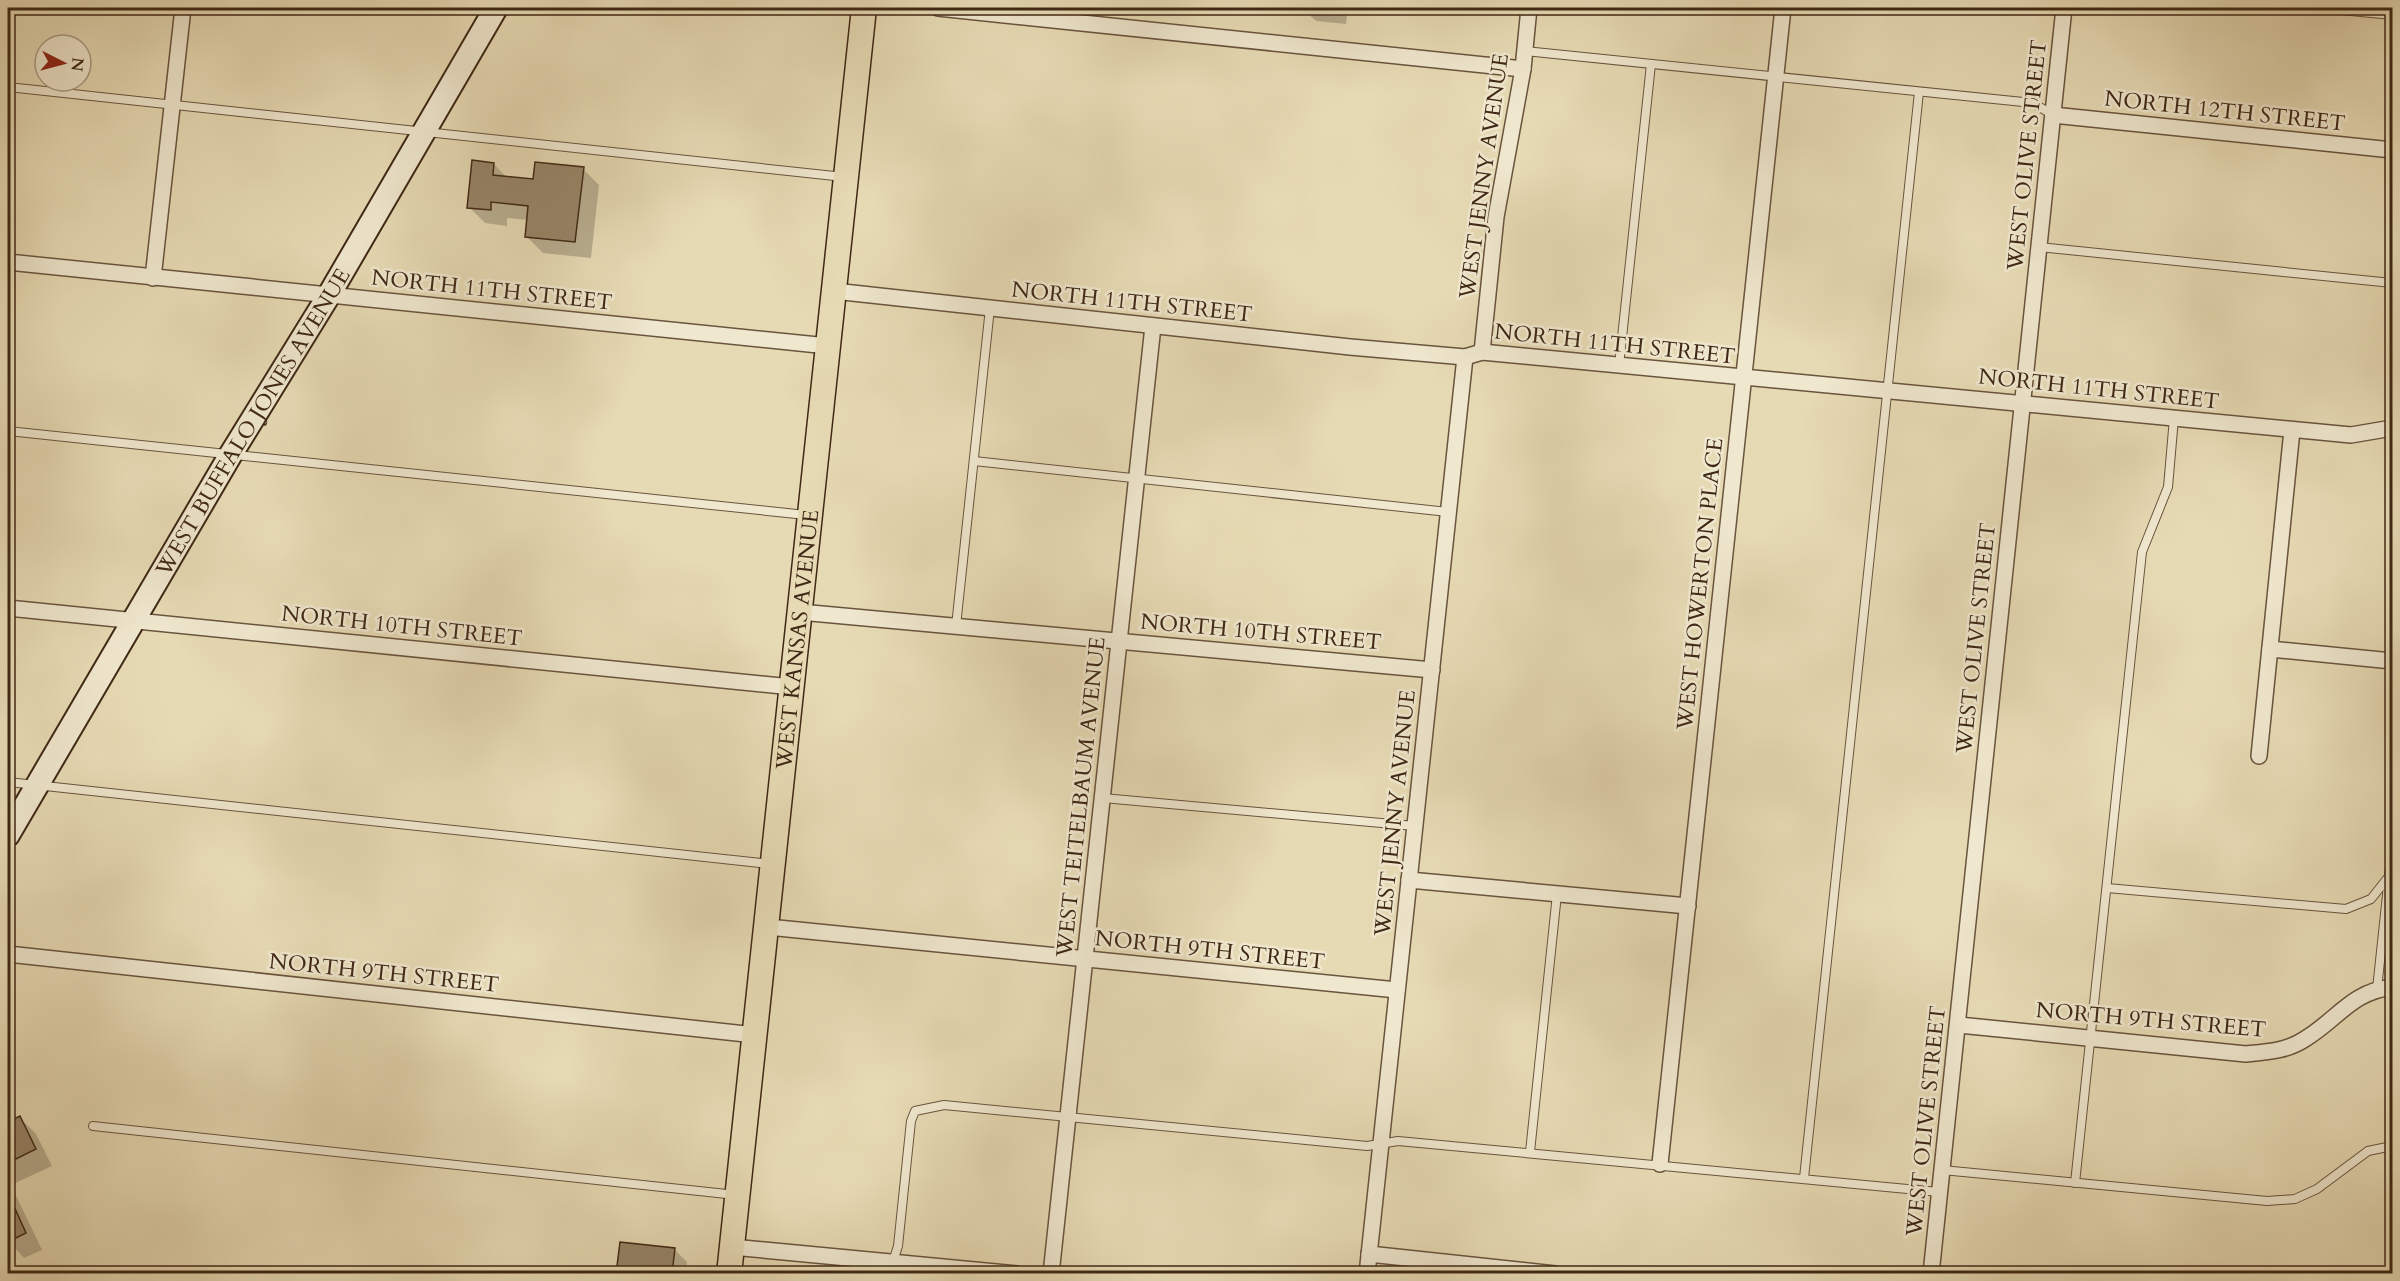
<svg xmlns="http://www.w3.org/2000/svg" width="2400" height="1281" font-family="Cardo,serif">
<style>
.shadow{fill:#0003}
.building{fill:#968568;stroke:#3f2815;stroke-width:1.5}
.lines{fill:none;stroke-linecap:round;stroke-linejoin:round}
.service-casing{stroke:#69543d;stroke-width:10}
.minor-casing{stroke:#69543d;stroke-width:18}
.secondary-casing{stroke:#3f2815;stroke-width:26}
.primary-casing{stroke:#3f2815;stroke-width:27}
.service{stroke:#efe7ce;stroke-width:8}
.minor{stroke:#efe7ce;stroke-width:15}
.secondary{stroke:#efe7ce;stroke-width:22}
.primary{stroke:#e6dab4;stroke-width:24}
.labels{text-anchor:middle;stroke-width:5;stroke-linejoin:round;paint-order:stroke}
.street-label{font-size:22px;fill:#3f2815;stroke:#efe7ce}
</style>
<rect width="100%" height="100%" fill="#e6dab4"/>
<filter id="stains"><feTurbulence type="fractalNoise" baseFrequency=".00333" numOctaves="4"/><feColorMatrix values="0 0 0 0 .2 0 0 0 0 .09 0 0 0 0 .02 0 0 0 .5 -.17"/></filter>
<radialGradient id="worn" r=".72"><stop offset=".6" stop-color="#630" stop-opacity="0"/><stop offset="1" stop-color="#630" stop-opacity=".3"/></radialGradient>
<g class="shadow">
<path d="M1302 8H1348L1346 24 1316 21Z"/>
<path d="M494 164 507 178 535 181 583 169 599 185 591 258 543 253 526 236 528 220 507 218V226L485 223 469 207Z"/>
<path d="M20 1118 36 1134 52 1166 11 1185 42 1250 24 1258 8 1241V1124Z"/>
<path d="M675 1250 687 1262 686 1274H617Z"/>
</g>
<g class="building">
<path d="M472 160 494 163 493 175 533 179 535 162 584 167 575 242 525 237 528 206 491 202V210L467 208Z"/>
<path d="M20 1116 36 1149 8 1163V1122Z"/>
<path d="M8 1193 26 1233 8 1242Z"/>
<path d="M620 1242 675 1248 672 1274H616Z"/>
</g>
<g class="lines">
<g class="service-casing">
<g id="service">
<path d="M2320 8 2392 15"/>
<path d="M1525 51 2033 103 2053 115"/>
<path d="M8 87 844 177"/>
<path d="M2039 247 2392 283"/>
<path d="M1619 366 1651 64"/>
<path d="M8 431 806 515"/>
<path d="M974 461 1448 512"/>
<path d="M956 626 990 308"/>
<path d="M8 782 770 864"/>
<path d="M1103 798 1415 826"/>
<path d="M2107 888 2346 909 2371 899 2390 875"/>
<path d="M2377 989 2392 848"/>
<path d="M93 1126 736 1195"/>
<path d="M1530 1152 1557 894"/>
<path d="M1942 1170 2267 1201 2295 1199 2317 1189 2368 1151 2392 1146"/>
<path d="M1804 1178 1919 92"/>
<path d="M2075 1183 2142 552 2168 487 2174 418"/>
<path d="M889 1274 898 1246 911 1121 915 1111 944 1105 1367 1146 1398 1141 1939 1192"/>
</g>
</g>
<g class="minor-casing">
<g id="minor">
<path d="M938 8 1523 69"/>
<path d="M2053 115 2392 150"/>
<path d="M8 262 828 346"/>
<path d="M153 278 183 8"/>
<path d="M834 291 1350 347 1465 357 1482 352 2351 435 2392 428"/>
<path d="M1482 352 1496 217 1523 69 1529 8"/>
<path d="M8 608 792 687"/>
<path d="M800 612 1432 670"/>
<path d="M2270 649 2392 661"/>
<path d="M2259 756 2292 430"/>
<path d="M1409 880 1688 906"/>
<path d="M768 927 1397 990"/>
<path d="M8 954 755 1035"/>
<path d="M1959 1025 2246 1054C2267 1052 2287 1051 2305 1039 2338 1019 2351 992 2392 987"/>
<path d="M1660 1164 1783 8"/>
<path d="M732 1247 1017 1274"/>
<path d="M1369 1254 1555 1274"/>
<path d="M1051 1274 1153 326"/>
<path d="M1367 1274 1465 357"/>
<path d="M1931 1274 2064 8"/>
</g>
</g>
<g class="secondary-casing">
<g id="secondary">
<path id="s1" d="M8 835 231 454 329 295 496 8"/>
</g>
</g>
<g class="primary-casing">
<g id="primary">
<path id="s2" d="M729 1274 864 8"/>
</g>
</g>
<use href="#service" class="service"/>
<use href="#minor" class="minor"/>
<use href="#secondary" class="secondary"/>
<use href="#primary" class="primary"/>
</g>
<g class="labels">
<g class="street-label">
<text transform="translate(2225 110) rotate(6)" y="8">NORTH 12TH STREET</text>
<text transform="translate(2026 155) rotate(-84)" y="8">WEST OLIVE STREET</text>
<text transform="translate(1483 176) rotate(-82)" y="8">WEST JENNY AVENUE</text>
<text transform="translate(492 289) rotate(6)" y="8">NORTH 11TH STREET</text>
<text transform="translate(1132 301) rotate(6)" y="8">NORTH 11TH STREET</text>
<text transform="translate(1615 343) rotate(6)" y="8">NORTH 11TH STREET</text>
<text transform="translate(2099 388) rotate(6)" y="8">NORTH 11TH STREET</text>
<text dy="8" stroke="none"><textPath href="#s1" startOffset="480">WEST BUFFALO JONES AVENUE</textPath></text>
<text transform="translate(1699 584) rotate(-84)" y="8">WEST HOWERTON PLACE</text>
<text transform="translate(402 625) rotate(6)" y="8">NORTH 10TH STREET</text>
<text transform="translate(1261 631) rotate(5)" y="8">NORTH 10TH STREET</text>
<text transform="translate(1975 638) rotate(-84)" y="8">WEST OLIVE STREET</text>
<text dy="8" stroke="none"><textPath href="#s2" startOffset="638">WEST KANSAS AVENUE</textPath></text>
<text transform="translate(1080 797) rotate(-84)" y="8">WEST TEITELBAUM AVENUE</text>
<text transform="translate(1394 813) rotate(-84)" y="8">WEST JENNY AVENUE</text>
<text transform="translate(1210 949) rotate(6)" y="8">NORTH 9TH STREET</text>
<text transform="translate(384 972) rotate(6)" y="8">NORTH 9TH STREET</text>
<text transform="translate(2151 1019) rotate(5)" y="8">NORTH 9TH STREET</text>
<text transform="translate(1925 1121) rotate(-84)" y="8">WEST OLIVE STREET</text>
</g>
</g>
<rect width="2400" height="1281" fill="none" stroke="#e6dab4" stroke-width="30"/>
<rect x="9" y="9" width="2382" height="1263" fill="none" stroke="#3f2815" stroke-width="3"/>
<rect x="15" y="15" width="2370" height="1251" fill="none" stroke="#3f2815" stroke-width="1.5"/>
<g transform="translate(63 63) rotate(96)"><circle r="28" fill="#efe7ce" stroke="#a99b84" stroke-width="1.5"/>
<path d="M0-4.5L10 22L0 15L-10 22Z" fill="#8f2418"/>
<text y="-9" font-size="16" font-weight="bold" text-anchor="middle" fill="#3f2815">N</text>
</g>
<rect width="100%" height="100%" filter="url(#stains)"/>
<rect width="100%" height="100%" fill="url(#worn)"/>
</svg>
